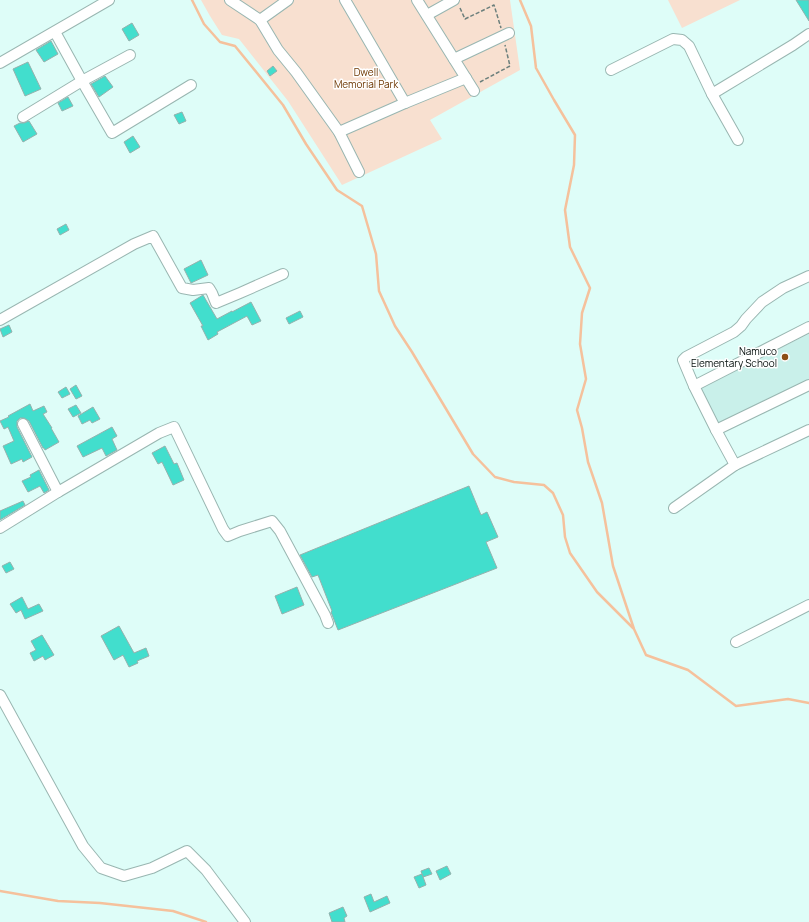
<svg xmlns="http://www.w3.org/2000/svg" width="809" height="922" font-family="Manrope,sans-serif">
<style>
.built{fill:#c9f0ea}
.green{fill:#f8e0d0}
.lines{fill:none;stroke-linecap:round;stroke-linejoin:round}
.stream{stroke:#f5c19c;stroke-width:2.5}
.building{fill:#42decd;stroke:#94b1ad}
.minor-casing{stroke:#99b6b1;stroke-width:12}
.path{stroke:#6b7f7c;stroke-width:1.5;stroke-dasharray:4 2;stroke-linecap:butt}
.minor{stroke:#fff;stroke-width:10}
.poi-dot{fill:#8d4e15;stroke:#fff;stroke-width:1.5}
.labels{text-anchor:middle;stroke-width:3;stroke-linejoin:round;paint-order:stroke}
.park-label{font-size:10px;fill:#6d3702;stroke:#fff}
.poi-label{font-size:10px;fill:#06100e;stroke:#fff;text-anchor:end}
</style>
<rect width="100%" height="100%" fill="#defdf8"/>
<path class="built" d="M809 334V381L718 425 701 387Z"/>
<g class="green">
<path d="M201 0H510L520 70 430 120 442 139 342 185 288 101 239 39 222 35 210 16Z"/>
<path d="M668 0H740L682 28Z"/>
</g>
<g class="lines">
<g class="stream">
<path d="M192 0 204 24 220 42 235 46 283 105 306 144 337 190 362 206 376 254 379 291 395 326 412 352 473 454 495 477 514 482 544 485 553 493 563 515 565 537 570 553 597 592 633 628"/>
<path d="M520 0 531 26 536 68 554 100 575 135 574 165 565 210 570 247 590 288 582 313 580 344 586 379 577 410 582 428 588 462 602 503 613 566 634 629 646 655 688 670 736 706 788 699 809 703"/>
<path d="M0 891 58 901 100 903 173 911 206 922"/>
</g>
</g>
<g class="building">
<path d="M796 0H809V21Z"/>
<path d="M132 23 139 35 129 41 122 29Z"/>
<path d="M51 41 58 54 44 62 36 50Z"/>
<path d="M28 62 41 89 25 96 13 69Z"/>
<path d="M273 66 277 71 270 76 267 71Z"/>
<path d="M105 76 113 87 99 97 91 84Z"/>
<path d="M68 97 73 106 62 111 58 103Z"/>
<path d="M182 112 186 121 179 124 174 115Z"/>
<path d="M29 121 37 134 23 142 14 126 20 123H24Z"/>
<path d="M133 136 140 147 130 153 124 142Z"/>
<path d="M66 224 69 230 60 235 57 229Z"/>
<path d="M201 260 208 275 191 283 184 269Z"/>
<path d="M203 295 217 319 232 311V312L251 302 261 321 252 325 247 316 217 332 218 334 208 340 201 326H203L190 303Z"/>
<path d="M300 311 303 317 289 324 286 318Z"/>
<path d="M9 325 12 332 3 337 0 329Z"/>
<path d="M76 385 82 396 76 399 70 389Z"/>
<path d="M66 387 70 394 62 398 58 392Z"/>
<path d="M30 404 33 411 44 406 47 412 43 414 52 428H51L59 442 45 450 44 448H43L29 421 24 418H20L17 421V427L32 457 23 462 22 459 11 464 3 446 14 441 8 427 4 429 0 421 9 417 8 416Z"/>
<path d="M76 405 81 413 73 417 68 409Z"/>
<path d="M93 407 100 419 92 423 90 420 82 424 78 416Z"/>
<path d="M112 427 117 436 112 439 117 450 106 456 102 448 83 457 77 446Z"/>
<path d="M165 446 174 464 177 463 184 480 173 485 162 462 158 464 152 453Z"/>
<path d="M39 470 49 490 44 493 40 486 28 492 22 481 31 477 30 475Z"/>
<path d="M469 486 481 515 487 512 498 537 486 542 497 568 338 630 331 612 332 611 318 575 312 577 300 555Z"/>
<path d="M23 501 25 505 0 520V511Z"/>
<path d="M10 562 14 569 6 573 2 566Z"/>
<path d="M297 587 304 605 282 614 275 596Z"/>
<path d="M22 597 28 609 39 604 43 611 25 619 21 610 16 613 10 604Z"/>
<path d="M119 626 134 653 146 648 149 656 137 661 138 663 129 667 123 655 114 660 101 636Z"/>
<path d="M42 635 54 655 45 660 43 656 34 661 30 653 36 650 31 641Z"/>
<path d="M447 866 451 874 440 880 436 871Z"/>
<path d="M429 868 432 874 423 877 421 871Z"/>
<path d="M422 874 426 885 419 888 414 877Z"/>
<path d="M371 894 374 902 387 896 390 903 370 912 364 897Z"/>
<path d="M343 907 347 916 344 918 345 922H332L329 913Z"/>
</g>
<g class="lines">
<g class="minor-casing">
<g id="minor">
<path d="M230 0 260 20 278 50 296 72 339 132 359 172"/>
<path d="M345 0 405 103"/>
<path d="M417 0 474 91"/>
<path d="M427 15 454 0"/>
<path d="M260 20 288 0"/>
<path d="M55 32 82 81 112 133 191 85"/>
<path d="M454 59 509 33"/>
<path d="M0 63 109 0"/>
<path d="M611 70 673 39 682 40 689 46 712 94 738 140"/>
<path d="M712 94 793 45 809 34"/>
<path d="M23 117 82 81 130 55"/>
<path d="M339 132 405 103 466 78"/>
<path d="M0 320 134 244 153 236 182 288 193 290 209 288 212 293 216 303 240 293 283 274"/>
<path d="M694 386 809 327"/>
<path d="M23 424 58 492"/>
<path d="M716 430 809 385"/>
<path d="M735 465 716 430 694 386 683 360 686 357 734 332 741 326 746 319 762 302 783 288 809 276"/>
<path d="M674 508 735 465 809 430"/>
<path d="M0 528 58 492 159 433 174 427 223 529 228 536 240 531 272 521 280 531 325 615 328 623"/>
<path d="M736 642 809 605"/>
<path d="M0 695 83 846 101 868 124 876 152 868 187 851 206 870 245 922"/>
</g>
</g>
<g class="path">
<path d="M460 8 465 19 494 5 501 28"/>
<path d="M480 82 510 66 505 45"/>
</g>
<use href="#minor" class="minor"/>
</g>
<circle class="poi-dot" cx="785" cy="357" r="4"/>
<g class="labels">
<g class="park-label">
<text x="366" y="76">Dwell<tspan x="366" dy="12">Memorial Park</tspan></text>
</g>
<g class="poi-label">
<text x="777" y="355">Namuco<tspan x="777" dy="12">Elementary School</tspan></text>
</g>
</g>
</svg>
